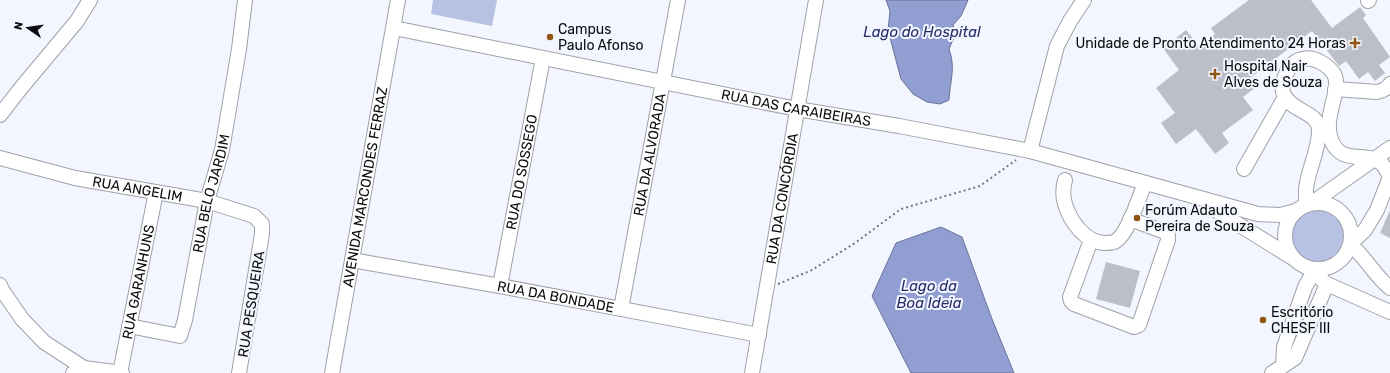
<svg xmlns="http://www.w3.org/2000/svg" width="1390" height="373" font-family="Rubik,sans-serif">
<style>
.green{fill:#b7c1e3}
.water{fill:#909ed1;stroke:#687297}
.building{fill:#bcbfc7}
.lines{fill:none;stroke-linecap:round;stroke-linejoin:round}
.minor-casing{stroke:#9fa1a9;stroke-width:16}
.path{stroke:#76787d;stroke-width:2;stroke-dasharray:2 3;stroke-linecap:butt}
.minor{stroke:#fff;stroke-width:14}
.poi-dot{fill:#905513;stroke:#f4f6ff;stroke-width:1.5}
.labels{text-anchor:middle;stroke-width:4;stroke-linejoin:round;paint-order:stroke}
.poi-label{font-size:14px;fill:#0b0c0f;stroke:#f4f6ff;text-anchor:start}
.street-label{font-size:14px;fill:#0b0c0f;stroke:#f4f6ff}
.water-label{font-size:15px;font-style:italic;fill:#242d6a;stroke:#f4f6ff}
</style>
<rect width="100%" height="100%" fill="#f4f6ff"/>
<g class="green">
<path d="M433 0H497L492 26 431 14Z"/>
<circle cx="1318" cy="236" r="32"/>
</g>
<g class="water">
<path d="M886 0H968L961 16 953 25 955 35 949 49C956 68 950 81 949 100L940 104 927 102 913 94 901 79 888 30 890 11Z"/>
<path d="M941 227 962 237 992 319 1014 373H911L872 296 896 243Z"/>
</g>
<g class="building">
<path d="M1249 0H1311L1332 28 1360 7 1366 15 1363 18 1390 57 1379 65 1385 73 1375 81 1368 72 1359 79 1346 61 1339 66 1312 31 1250 78 1256 87 1243 97 1253 110 1222 133 1229 143 1215 154 1196 129 1176 144 1161 123 1175 113 1156 88 1179 70 1163 48 1186 30 1199 46 1215 34 1211 28Z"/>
<path d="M1390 210V238L1380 233Z"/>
<path d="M1106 262 1140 271 1130 308 1096 299Z"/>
</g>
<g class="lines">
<g class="minor-casing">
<g id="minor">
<path d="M1368 1 1369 0"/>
<path id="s1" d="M394 28 797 109 899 126 1030 151 1258 214 1280 215 1296 211"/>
<path d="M1335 89 1377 92C1382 91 1387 89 1390 84"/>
<path d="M0 115 21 88 77 21 90 0"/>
<path d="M1030 151 1057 46 1070 21 1084 0"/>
<path id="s2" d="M0 158 75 178 207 201 254 216 262 224V234L239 373"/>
<path d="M1244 169 1285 97"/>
<path d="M1065 180C1063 188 1062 195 1065 204 1070 221 1085 242 1104 243 1108 243 1113 243 1116 241 1129 232 1139 197 1145 183"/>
<circle cx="1318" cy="236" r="33"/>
<path d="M1312 203 1390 148"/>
<path d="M1306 205C1306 200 1306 194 1306 189 1308 169 1319 151 1319 130 1319 112 1292 112 1284 95 1279 83 1289 61 1303 59 1314 56 1328 65 1334 74 1343 90 1321 118 1332 142 1343 166 1368 150 1382 164 1386 168 1388 173 1390 177"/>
<path d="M1209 206 1291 257"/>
<path d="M1091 240 1070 297 1071 301 1074 304 1134 327 1139 325 1168 240V235L1165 232 1130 219"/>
<path d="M1352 242 1365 230 1377 210 1390 177"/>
<path d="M1351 245C1366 258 1375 276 1390 288"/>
<path id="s3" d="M352 260 500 286 759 335"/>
<path d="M1320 278 1327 284 1390 312"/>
<path d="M0 285 2 290 22 319 44 342 84 368"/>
<path id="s4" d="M500 286 543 58"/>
<path id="s5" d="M621 309 678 0"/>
<path id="s6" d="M129 326 180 336 185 320 207 201 222 150 239 49 245 0"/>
<path d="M1283 366 1284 347 1305 287 1313 273"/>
<path d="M73 373 84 368 122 373"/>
<path id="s7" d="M120 373 156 192"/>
<path id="s8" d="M332 373 398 0"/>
<path id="s9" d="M752 373 816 0"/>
<path d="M1272 373 1295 358 1327 284"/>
</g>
</g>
<path class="path" d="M778 284 812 270 855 243 901 209 980 186 1016 160"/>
<use href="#minor" class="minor"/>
</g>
<g class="poi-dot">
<circle cx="550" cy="37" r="4"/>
<path d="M1353 37h4v4h4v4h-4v4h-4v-4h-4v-4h4z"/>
<path d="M1213 68h4v4h4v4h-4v4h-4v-4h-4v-4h4z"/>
<circle cx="1137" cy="218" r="4"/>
<circle cx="1263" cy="320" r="4"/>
</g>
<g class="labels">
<g class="poi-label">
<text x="558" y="34">Campus<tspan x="558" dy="16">Paulo Afonso</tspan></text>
<text x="1346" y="48" text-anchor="end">Unidade de Pronto Atendimento 24 Horas</text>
<text x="1224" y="71">Hospital Nair<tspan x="1224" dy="16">Alves de Souza</tspan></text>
<text x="1145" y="215">Forúm Adauto<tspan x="1145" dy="16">Pereira de Souza</tspan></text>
<text x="1271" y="317">Escritório<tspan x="1271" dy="16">CHESF III</tspan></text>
</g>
<g class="street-label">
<text dy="5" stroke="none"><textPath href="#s1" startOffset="410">RUA DAS CARAIBEIRAS</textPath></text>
<text dy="5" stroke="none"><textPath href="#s5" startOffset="157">RUA DA ALVORADA</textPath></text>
<text dy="5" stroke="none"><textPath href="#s4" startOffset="116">RUA DO SOSSEGO</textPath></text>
<text dy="5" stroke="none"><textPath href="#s8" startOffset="189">AVENIDA MARCONDES FERRAZ</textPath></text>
<text dy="5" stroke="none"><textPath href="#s2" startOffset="141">RUA ANGELIM</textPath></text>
<text dy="5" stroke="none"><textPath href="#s6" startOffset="198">RUA BELO JARDIM</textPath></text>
<text dy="5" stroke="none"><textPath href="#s9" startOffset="177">RUA DA CONCÓRDIA</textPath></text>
<text dy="5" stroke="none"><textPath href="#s7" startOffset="93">RUA GARANHUNS</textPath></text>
<text dy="5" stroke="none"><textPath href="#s3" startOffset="207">RUA DA BONDADE</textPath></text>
<text transform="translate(251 304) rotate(-81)" y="5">RUA PESQUEIRA</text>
</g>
<g class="water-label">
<text x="922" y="37">Lago do Hospital</text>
<text x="929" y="291">Lago da<tspan x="929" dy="17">Boa Ideia</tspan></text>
</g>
</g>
<g transform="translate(28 28) rotate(283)" stroke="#f4f6ff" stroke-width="3" paint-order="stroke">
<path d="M0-3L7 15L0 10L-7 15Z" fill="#0b0c0f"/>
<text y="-6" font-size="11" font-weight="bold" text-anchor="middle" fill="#0b0c0f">N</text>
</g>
</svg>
